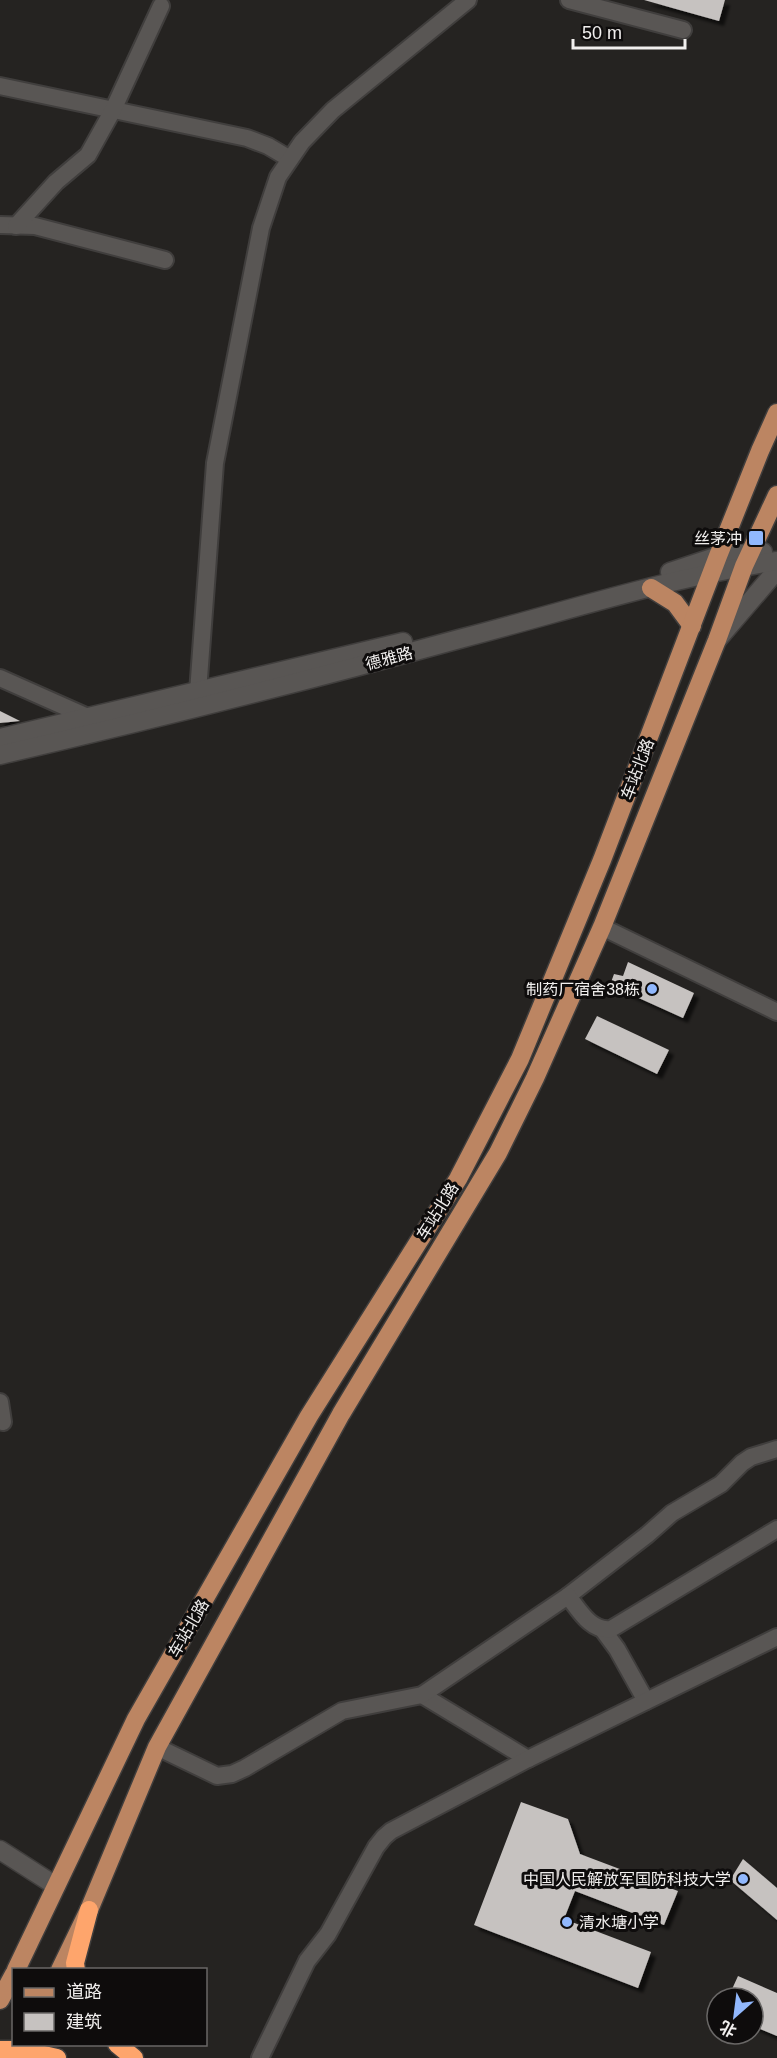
<svg xmlns="http://www.w3.org/2000/svg" width="777" height="2058" font-family="Arial,'Noto Sans SC',sans-serif">
<style>
.building{fill:#c6c2c0;filter:url(#shadow)}
.lines{fill:none;stroke-linecap:round;stroke-linejoin:round}
.street-casing{stroke:#403e3d;stroke-width:20}
.secondary-casing{stroke:#403e3d;stroke-width:21}
.primary-casing{stroke:#403e3d;stroke-width:21}
.highway-casing{stroke:#403e3d;stroke-width:21}
.street{stroke:#595654;stroke-width:16}
.secondary{stroke:#595654;stroke-width:18}
.primary{stroke:#bc8562;stroke-width:18}
.highway{stroke:#fea56c;stroke-width:18}
.poi-dot{fill:#91b8fd;stroke:#0e0c0c;stroke-width:2}
.labels{text-anchor:middle;stroke-width:6;stroke-linejoin:round;paint-order:stroke}
.poi-label{font-size:16px;fill:#f1efee;stroke:#0e0c0c;text-anchor:end}
.street-label{font-size:16px;fill:#f1efee;stroke:#0e0c0c}
</style>
<defs>
<filter id="shadow"><feDropShadow dx="5" dy="5" stdDeviation="1.5" flood-color="#0009"/></filter>
</defs>
<rect width="100%" height="100%" fill="#252321"/>
<g class="building">
<path d="M644 0H725L719 21Z"/>
<path d="M0 711 20 721 0 723Z"/>
<path d="M628 962 694 993 683 1018 610 985 614 974 623 976Z"/>
<path d="M597 1016 669 1050 657 1074 585 1039Z"/>
<path d="M521 1802 568 1819 580 1854 678 1891 664 1925 575 1891 564 1919 651 1952 638 1988 474 1925Z"/>
<path d="M743 1859 777 1888V1920L730 1880Z"/>
<path d="M738 1976 777 1993V2036L753 2026V1998H728Z"/>
</g>
<g class="lines">
<g class="street-casing">
<g id="street">
<path d="M569 0 683 30"/>
<path d="M0 86 247 138 268 146 290 159"/>
<path d="M0 225 35 226 165 260"/>
<path d="M16 226 56 182 88 155 113 110 161 6"/>
<path d="M0 678 90 718"/>
<path d="M198 692 215 463 261 228 278 177 302 142 333 110 468 0"/>
<path d="M602 927 777 1012"/>
<path d="M0 1402 3 1422"/>
<path d="M568 1596 647 1535 672 1513 721 1484 742 1463 751 1457 777 1449"/>
<path d="M603 1630 617 1649 646 1701"/>
<path d="M422 1695 528 1759"/>
<path d="M157 1747 217 1776 232 1774 245 1768 342 1711 422 1695 568 1596C579 1610 591 1632 611 1629L777 1529"/>
<path d="M260 2058 307 1961 328 1934 376 1847 384 1837 391 1831 528 1759 777 1637"/>
</g>
</g>
<g class="secondary-casing">
<g id="secondary">
<path d="M670 572 718 556 763 552"/>
<path d="M718 639 777 570"/>
<path d="M0 738 403 642"/>
<path d="M0 755C155 719 310 680 463 638 567 611 671 577 777 561"/>
<path d="M0 1850 56 1886"/>
</g>
</g>
<g class="primary-casing">
<g id="primary">
<path d="M651 588 675 603 692 626"/>
<path d="M16 1970 136 1719 309 1416 458 1179 520 1059 602 860 718 556 760 451 777 413"/>
<path d="M60 1970 89 1910 157 1747 341 1414 498 1153 535 1078 602 927 717 640 744 566 777 495"/>
<path d="M0 2000 14 1974"/>
</g>
</g>
<g class="highway-casing">
<g id="highway">
<path d="M76 1970 75 1963 89 1910"/>
<path d="M117 2044 134 2058"/>
<path d="M0 2050H22L57 2058"/>
</g>
</g>
<use href="#street" class="street"/>
<use href="#secondary" class="secondary"/>
<use href="#primary" class="primary"/>
<use href="#highway" class="highway"/>
</g>
<g class="poi-dot">
<rect x="748" y="530" width="16" height="16" rx="3"/>
<circle cx="652" cy="989" r="6"/>
<circle cx="743" cy="1879" r="6"/>
<circle cx="567" cy="1922" r="6"/>
</g>
<g class="labels">
<g class="poi-label">
<text x="742" y="544">丝茅冲</text>
<text x="640" y="995">制药厂宿舍38栋</text>
<text x="731" y="1885">中国人民解放军国防科技大学</text>
<text x="579" y="1928" text-anchor="start">清水塘小学</text>
</g>
<g class="street-label">
<text transform="translate(389 658) rotate(-15)" y="6">德雅路</text>
<text transform="translate(637 769) rotate(-69)" y="6">车站北路</text>
<text transform="translate(437 1211) rotate(-58)" y="6">车站北路</text>
<text transform="translate(188 1628) rotate(-60)" y="6">车站北路</text>
</g>
</g>
<rect x="12" y="1968" width="195" height="78" fill="#0e0c0c" stroke="#696766" stroke-width="1.5"/>
<rect x="24" y="1988" width="30" height="9" fill="#bc8562" stroke="#696766" stroke-width="1.5"/>
<text x="66" y="1998" font-size="18" fill="#f1efee">道路</text>
<rect x="24" y="2013" width="30" height="18" fill="#c6c2c0" stroke="#696766" stroke-width="1.5"/>
<text x="66" y="2028" font-size="18" fill="#f1efee">建筑</text>
<g transform="translate(735 2016) rotate(208)"><circle r="28" fill="#0e0c0c" stroke="#696766" stroke-width="1.5"/>
<path d="M0-4.5L10 22L0 15L-10 22Z" fill="#91b8fd"/>
<text y="-9" font-size="16" font-weight="bold" text-anchor="middle" fill="#f1efee">北</text>
</g>
<path d="M573 39v9h112v-9" fill="none" stroke="#f1efee" stroke-width="3"/>
<text x="582" y="39" font-size="18" fill="#f1efee" stroke="#0e0c0c" stroke-width="4.5" paint-order="stroke">50 m</text>
</svg>
